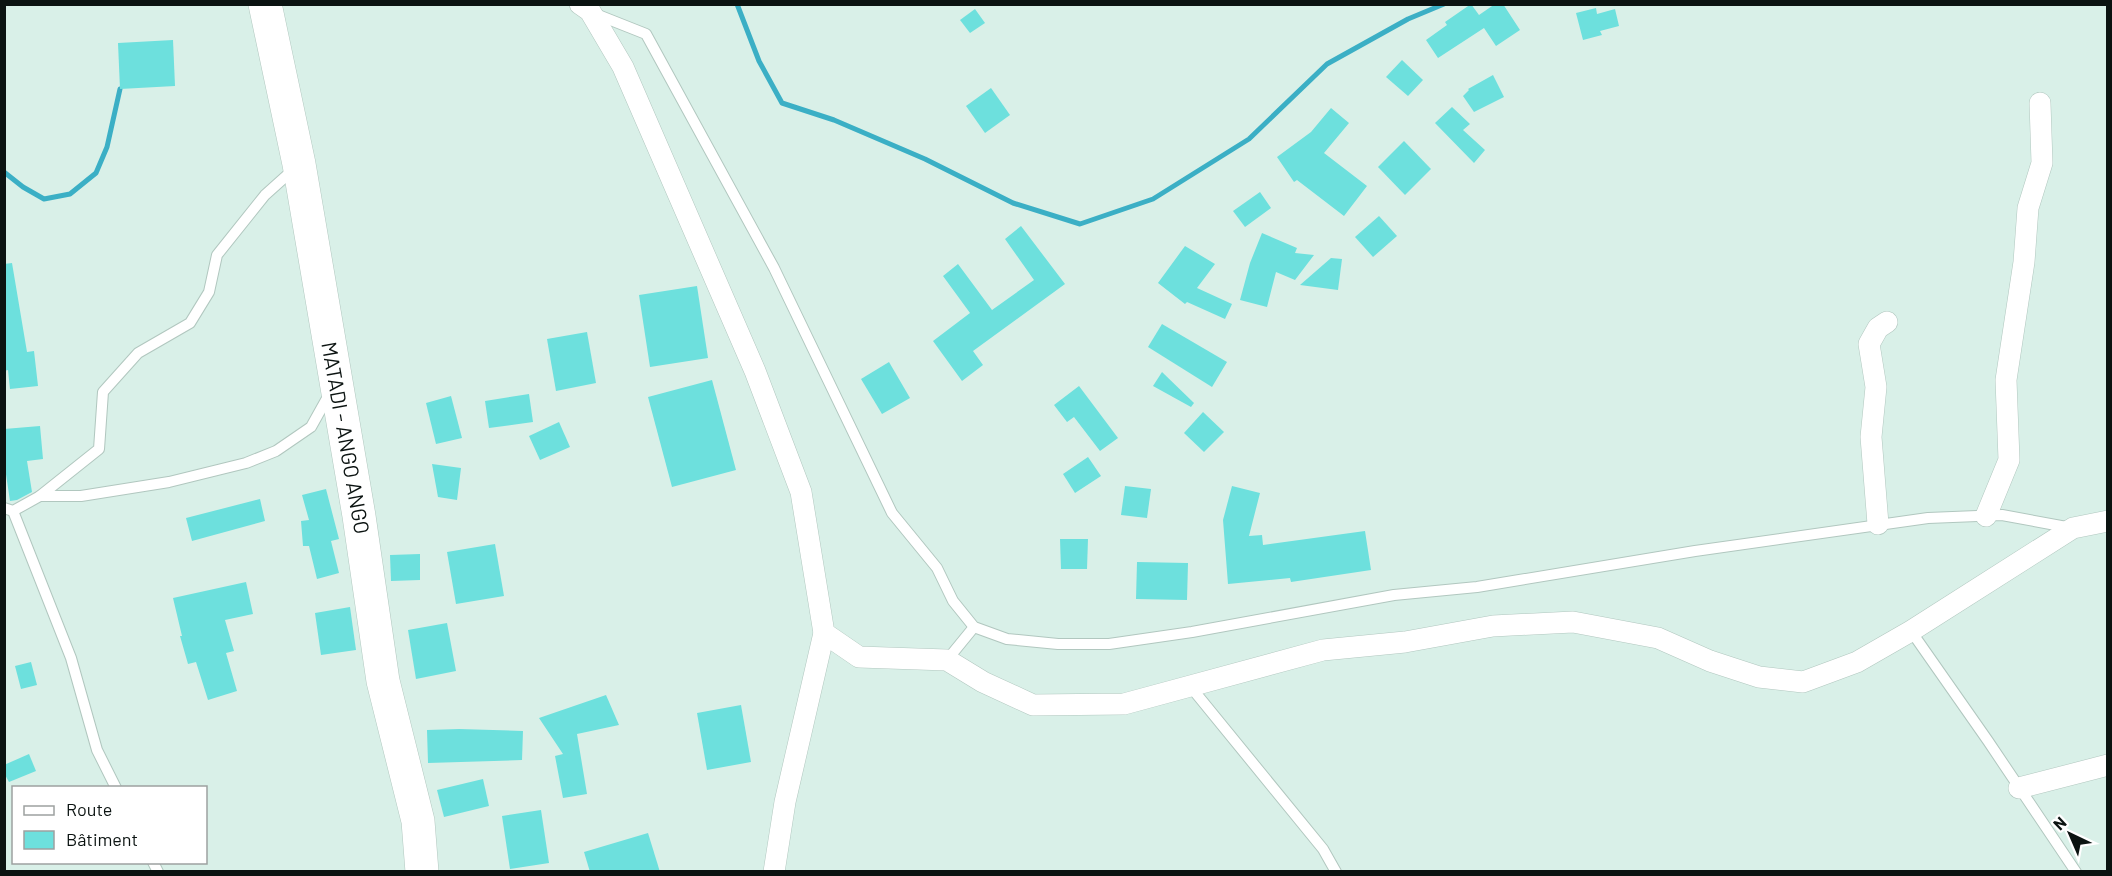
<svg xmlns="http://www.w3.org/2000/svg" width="2112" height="876" font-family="Barlow,sans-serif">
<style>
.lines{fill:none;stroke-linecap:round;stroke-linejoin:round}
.stream{stroke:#3bafc5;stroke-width:5}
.building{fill:#6de0dd}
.lane-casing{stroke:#b1c7bf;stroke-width:12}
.street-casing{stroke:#b1c7bf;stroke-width:22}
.highway-casing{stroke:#b1c7bf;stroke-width:34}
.lane{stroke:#fff;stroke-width:10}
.street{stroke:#fff;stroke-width:21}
.highway{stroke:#fff;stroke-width:33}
.labels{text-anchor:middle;stroke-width:5;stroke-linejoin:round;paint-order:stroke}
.street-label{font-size:21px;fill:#0b1311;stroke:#fff}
</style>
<rect width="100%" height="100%" fill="#d9f0e8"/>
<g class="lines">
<g class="stream">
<path d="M737 4 759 61 782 103 834 120 925 159 1013 203 1080 224 1153 199 1249 139 1327 64 1408 19 1444 4"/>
<path d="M4 172 23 187 44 199 70 194 96 173 107 147 120 89"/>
</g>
</g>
<g class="building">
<path d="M1471 4 1479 15 1495 4H1503L1520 30 1496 46 1484 28 1438 58 1426 40 1447 25 1445 22Z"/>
<path d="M1596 8 1597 14 1615 9 1619 26 1600 31 1602 35 1583 40 1576 13Z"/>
<path d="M975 9 985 23 970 33 960 20Z"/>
<path d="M173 40 175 86 120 89 118 43Z"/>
<path d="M1402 60 1423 80 1408 96 1386 77Z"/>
<path d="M1493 75 1504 97 1474 112 1463 96 1469 90 1468 89Z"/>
<path d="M991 88 1010 115 985 133 966 106Z"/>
<path d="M1452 107 1470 124 1463 130 1485 150 1474 163 1435 123Z"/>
<path d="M1331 108 1349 123 1324 153 1367 186 1344 216 1297 180 1294 182 1277 157 1311 132Z"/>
<path d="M1404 141 1431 169 1405 195 1378 167Z"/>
<path d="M1260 192 1271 208 1245 227 1233 211Z"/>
<path d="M1379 216 1397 236 1373 257 1355 237Z"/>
<path d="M1021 226 1065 284 973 351 983 365 962 381 933 341 970 313 943 276 958 264 992 310 1034 280 1005 239Z"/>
<path d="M1262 233 1297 248 1295 253 1314 255 1295 280 1276 272 1267 307 1240 300 1250 263Z"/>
<path d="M1185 246 1215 264 1197 288 1232 304 1225 319 1187 302 1185 304 1158 283Z"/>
<path d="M1331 258 1342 259 1338 290 1300 285Z"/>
<path d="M12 263 27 352 34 351 38 386 10 389 8 370 4 371V264Z"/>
<path d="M697 286 708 358 650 367 639 295Z"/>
<path d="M1162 324 1227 362 1212 387 1148 347Z"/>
<path d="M587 332 596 383 556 391 547 339Z"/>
<path d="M889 362 910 398 882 414 861 379Z"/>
<path d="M1162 372 1194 403 1191 407 1153 386Z"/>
<path d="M712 380 736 470 672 487 648 397Z"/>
<path d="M1079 386 1118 438 1100 451 1074 417 1067 422 1054 405Z"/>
<path d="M529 394 533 422 489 428 485 401Z"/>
<path d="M451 396 462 438 436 444 426 403Z"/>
<path d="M1203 412 1224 432 1204 452 1184 433Z"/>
<path d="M559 422 570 447 540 460 529 436Z"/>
<path d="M40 426 43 459 27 461 32 492 17 500 10 501 4 461V429Z"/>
<path d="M1088 457 1101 476 1075 493 1063 474Z"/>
<path d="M432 464 461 468 457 500 438 497Z"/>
<path d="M1125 486 1151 489 1147 518 1121 515Z"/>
<path d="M1232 486 1260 493 1249 536 1262 535 1263 545 1365 531 1371 570 1291 582 1290 578 1228 584 1223 520Z"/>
<path d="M326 489 339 539 331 541 339 573 317 579 309 546H303L301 521 309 520 302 495Z"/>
<path d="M260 499 265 521 192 541 186 518Z"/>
<path d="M1060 539H1088L1087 569H1061Z"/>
<path d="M495 544 504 596 456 604 447 552Z"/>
<path d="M420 554V580L391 581 390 555Z"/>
<path d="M1137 562 1188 563 1187 600 1136 599Z"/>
<path d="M246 582 253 614 225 620 234 651 226 653 237 691 208 700 196 662 188 664 180 636H182L173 598Z"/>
<path d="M350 607 356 650 321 655 315 613Z"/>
<path d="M447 623 456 671 416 679 408 630Z"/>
<path d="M31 662 37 685 21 689 15 666Z"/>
<path d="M606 695 619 725 577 734 587 794 563 798 555 756 563 754 539 718Z"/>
<path d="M741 705 751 762 707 770 697 713Z"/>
<path d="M459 729 523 731 522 760 428 763 427 730Z"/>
<path d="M29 754 36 771 9 782 4 773V765Z"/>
<path d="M483 779 489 806 444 817 437 790Z"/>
<path d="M541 810 549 863 510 869 502 816Z"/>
<path d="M648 833 660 872H590L584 852Z"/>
</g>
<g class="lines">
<g class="lane-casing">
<g id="lane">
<path d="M593 13 646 34 774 268 892 513 937 568 953 601 974 627 1007 639 1058 644H1109L1192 632 1394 595 1477 587 1695 551 1928 518 2002 515 2072 528"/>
<path d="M40 496 99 449 103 392 138 353 190 323 209 292 217 255 265 195 294 169"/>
<path d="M4 508 13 511 40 496H81L169 482 246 463 276 451 311 427 330 393"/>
<path d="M13 511 71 658 97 750 116 788"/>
<path d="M1911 631 1988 741 2076 872"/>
<path d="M947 660 974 627"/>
<path d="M1190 686 1323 849 1336 872"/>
<path d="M153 862 158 872"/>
</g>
</g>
<g class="street-casing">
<g id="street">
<path d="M580 4 590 11 623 67 755 371 801 492 824 633 859 657 947 660 983 682 1033 705 1124 704 1323 650 1405 642 1493 626 1573 622 1658 638 1710 661 1759 677 1803 682 1857 662 1911 631 2073 528 2108 521"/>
<path d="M1986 516 2009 460 2006 380 2024 262 2028 208 2042 163 2040 103"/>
<path d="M1878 524 1871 437 1876 387 1869 344 1878 328 1887 322"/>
<path d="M2019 788 2108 765"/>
<path d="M774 872 785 802 824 633"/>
</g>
</g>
<g class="highway-casing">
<path id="highway" d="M265 4 299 164 359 516 383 681 418 821 422 872"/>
</g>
<use href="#lane" class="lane"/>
<use href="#street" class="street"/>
<use href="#highway" class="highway"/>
</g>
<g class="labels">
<g class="street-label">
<text transform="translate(345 438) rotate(80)" y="7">MATADI - ANGO ANGO</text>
</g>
</g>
<rect width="2112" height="876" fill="none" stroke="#0b1311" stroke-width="12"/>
<rect x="12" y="786" width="195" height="78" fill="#ffffff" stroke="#9da1a0" stroke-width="1.5"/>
<rect x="24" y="806" width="30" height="9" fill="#ffffff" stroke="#9da1a0" stroke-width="1.5"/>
<text x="66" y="816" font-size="18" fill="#0b1311">Route</text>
<rect x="24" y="831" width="30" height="18" fill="#6de0dd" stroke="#9da1a0" stroke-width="1.5"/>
<text x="66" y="846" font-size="18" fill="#0b1311">Bâtiment</text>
<g transform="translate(2070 834) rotate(316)" stroke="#ffffff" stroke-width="4.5" paint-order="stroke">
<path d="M0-4.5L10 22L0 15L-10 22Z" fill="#0b1311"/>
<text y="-9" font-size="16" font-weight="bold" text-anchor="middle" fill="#0b1311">N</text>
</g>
</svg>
